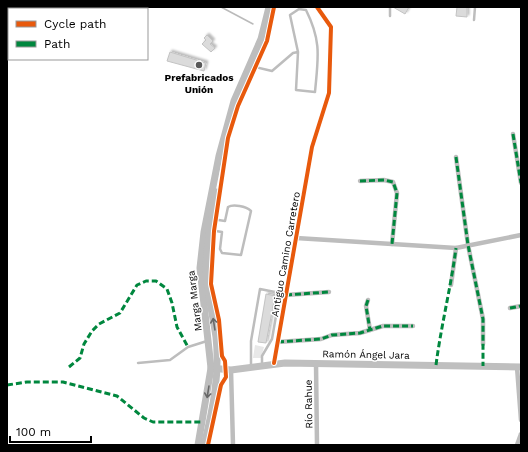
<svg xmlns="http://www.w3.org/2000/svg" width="528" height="452" font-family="'Work Sans',sans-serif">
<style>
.green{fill:#e8e8e8}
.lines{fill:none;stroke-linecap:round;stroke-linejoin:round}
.stream{stroke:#bababa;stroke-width:1.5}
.building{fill:#dbdbdb;stroke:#c3c3c3;filter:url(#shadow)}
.lane{stroke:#bdbdbd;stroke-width:2.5}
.street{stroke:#bdbdbd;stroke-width:4.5}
.secondary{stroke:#bfbfbf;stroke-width:7}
.primary{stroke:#bdbdbd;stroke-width:7}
.quiet{stroke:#00873e;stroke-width:3;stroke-dasharray:6 3;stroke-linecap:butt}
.cycleway-casing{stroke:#fff;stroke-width:6}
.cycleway{stroke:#e8590c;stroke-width:4}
.oneway{stroke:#686868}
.poi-dot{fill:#595959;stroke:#fff;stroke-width:1.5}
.labels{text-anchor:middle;stroke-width:3;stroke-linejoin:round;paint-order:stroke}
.poi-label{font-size:10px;font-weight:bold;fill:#000;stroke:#fff}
.street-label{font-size:10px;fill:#000;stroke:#fff}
</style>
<defs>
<filter id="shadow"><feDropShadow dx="2" dy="-2" stdDeviation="1" flood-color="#0004"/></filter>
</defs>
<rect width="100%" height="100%" fill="#fff"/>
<path class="green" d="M255 345 264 347 261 358H253Z"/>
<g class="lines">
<g class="stream">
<path d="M221 7 253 24"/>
<path d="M50 8 52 7"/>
</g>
</g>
<g class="building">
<path d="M393 7H409L405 14Z"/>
<path d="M457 7H467V17L456 16Z"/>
<path d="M207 35 213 41 210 44 215 48 211 52 202 44 206 40 204 38Z"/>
<path d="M170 52 206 63 204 71 167 61Z"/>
<path d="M266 294 275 296 266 343 258 342Z"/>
</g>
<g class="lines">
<g class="lane">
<path d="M390 16V7"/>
<path d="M474 20 475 7"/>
<path d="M251 66 272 71 293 53 298 52 296 90 315 92C318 58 322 42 306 10L299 9 290 15 298 52"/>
<path d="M210 230 222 232 220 249 222 253 241 255 251 211C246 206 233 204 228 207L225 221 212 219"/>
<path d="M138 363 170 360 188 347 207 341"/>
<path d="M251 366V341L260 289 280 293 272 339 262 356V365"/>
</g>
<g class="street">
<path d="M513 134 521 183"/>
<path d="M456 157 468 245 483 319V344"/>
<path d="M360 181 384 180 393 182 397 193 392 244"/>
<path d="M296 238 456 248 521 235"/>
<path d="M451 285 456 248"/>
<path d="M286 295 329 292"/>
<path d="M368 300 366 306 370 330"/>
<path d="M510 308 521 306"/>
<path d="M278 342 321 339 332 335 360 333 383 326H413"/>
<path d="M274 363 312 147 329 93 331 27 317 7"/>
<path d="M316 363 317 445"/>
<path d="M517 367 521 420"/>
<path d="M231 370 233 445"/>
<path d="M517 445 521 434"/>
</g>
<path class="secondary" d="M211 368 231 370 285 363 521 367"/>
<g class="primary">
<path d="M198 445 211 368 200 268 204 232 219 156 234 101 261 39 269 7"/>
<path d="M204 445C213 409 220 374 216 337 213 315 207 293 206 270 206 244 212 218 216 192"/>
</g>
<g class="quiet">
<path d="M513 134 521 183"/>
<path d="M456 157 468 245 483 319V366"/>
<path d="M360 181 384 180 393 182 397 193 392 244"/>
<path d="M286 295 329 292"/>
<path d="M368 300 366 306 370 330"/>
<path d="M510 308 521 306"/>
<path d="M278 342 321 339 332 335 360 333 383 326H413"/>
<path d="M436 365C441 326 451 287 456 248"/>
<path d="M69 367 80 358 84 344 92 331 99 324 120 313 137 285 146 281H156L167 289 172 303 177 327 188 347"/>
<path d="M7 385 27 382H63L117 396 144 418 153 422H203"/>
</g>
<g class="cycleway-casing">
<g id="cycleway">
<path d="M274 363 312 147 329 93 331 27 317 7"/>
<path d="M208 445 221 385 226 377 225 361 222 356 219 320 211 284 214 231 228 138 238 106 267 41 274 7"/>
</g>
</g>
<use href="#cycleway" class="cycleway"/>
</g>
<defs><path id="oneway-shaft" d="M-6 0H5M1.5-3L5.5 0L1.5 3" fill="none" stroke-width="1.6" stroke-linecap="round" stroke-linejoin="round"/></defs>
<g class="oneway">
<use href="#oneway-shaft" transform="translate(214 324) rotate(-99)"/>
<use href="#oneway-shaft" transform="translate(208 392) rotate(99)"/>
</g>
<circle class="poi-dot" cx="199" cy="65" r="4"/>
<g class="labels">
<g class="poi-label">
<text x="199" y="81">Prefabricados<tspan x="199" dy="12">Unión</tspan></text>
</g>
<g class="street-label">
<text transform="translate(285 254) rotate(-80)" y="4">Antiguo Camino Carretero</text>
<text transform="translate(194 301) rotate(-97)" y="4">Marga Marga</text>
<text transform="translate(366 354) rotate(1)" y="4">Ramón Ángel Jara</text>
<text transform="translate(308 404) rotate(-91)" y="4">Río Rahue</text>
</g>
</g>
<rect width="528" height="452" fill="none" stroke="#000000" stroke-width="16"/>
<rect x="8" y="8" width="140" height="52" fill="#ffffff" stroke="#999999"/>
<rect x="16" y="21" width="20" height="6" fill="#e8590c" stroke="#999999"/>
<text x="44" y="28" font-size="12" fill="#000000">Cycle path</text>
<rect x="16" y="41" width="20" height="6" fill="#00873e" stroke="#999999"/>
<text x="44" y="48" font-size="12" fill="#000000">Path</text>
<path d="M10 436v6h81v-6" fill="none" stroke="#000000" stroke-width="2"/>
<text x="16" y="436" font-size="12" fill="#000000" stroke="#ffffff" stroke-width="3" paint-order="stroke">100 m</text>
</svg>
